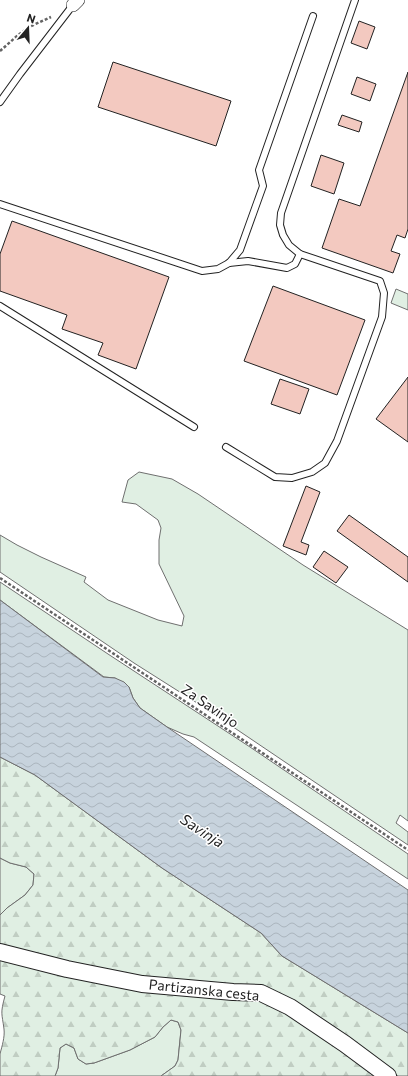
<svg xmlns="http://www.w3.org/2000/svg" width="408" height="1076" font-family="Commissioner,sans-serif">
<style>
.green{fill:#e0efe3;stroke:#6f6f6f}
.forest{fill:url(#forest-firs);stroke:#6f6f6f}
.water{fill:url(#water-waves);stroke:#6f6f6f}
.building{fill:#f3c9c0;stroke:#222}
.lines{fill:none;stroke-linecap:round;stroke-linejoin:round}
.service-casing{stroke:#222;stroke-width:8}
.minor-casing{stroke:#222;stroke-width:14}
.tertiary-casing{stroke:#222;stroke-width:18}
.path{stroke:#646464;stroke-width:2.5;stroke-dasharray:3 2;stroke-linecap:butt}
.service{stroke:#fff;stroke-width:6}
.minor{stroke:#fff;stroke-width:13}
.tertiary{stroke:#fff;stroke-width:16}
.labels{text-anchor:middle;stroke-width:3;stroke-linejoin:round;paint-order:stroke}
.street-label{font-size:14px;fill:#222;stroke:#fff}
.water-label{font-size:15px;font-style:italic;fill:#222;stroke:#fff}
</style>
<defs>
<pattern id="forest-firs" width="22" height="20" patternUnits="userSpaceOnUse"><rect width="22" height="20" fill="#e0efe3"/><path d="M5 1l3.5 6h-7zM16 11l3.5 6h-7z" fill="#c0cdc2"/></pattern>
<pattern id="water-waves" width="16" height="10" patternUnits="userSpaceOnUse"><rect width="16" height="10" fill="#c7d3dd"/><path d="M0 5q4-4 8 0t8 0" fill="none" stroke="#abb5bd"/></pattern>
</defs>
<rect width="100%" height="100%" fill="#fff"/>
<g class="green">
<path d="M396 289 408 294V310L391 303Z"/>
<path d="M139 472 172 479 198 494 303 565 408 630V821L400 815 396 823 408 832V845L205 708 134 663 0 572V535L17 545 41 557 86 577 84 582 108 600 158 620 182 626 184 616 159 564V540L161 528 158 520 136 504 122 502 128 480Z"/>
<path d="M0 582 108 654 250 747 408 854V879L194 737 183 734 167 727 140 708 133 698 129 687 115 678 104 677 0 600Z"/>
<path d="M0 858 10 863 26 867 34 874 33 885 25 895 7 908 0 915Z"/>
<path d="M171 1020 178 1022 181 1030 178 1060 175 1066 161 1076H55L58 1068 60 1048 66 1044 74 1048 78 1059 86 1064 94 1063 130 1050 155 1037 163 1027Z"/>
</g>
<g class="forest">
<path d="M0 757 35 775 162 868 261 933 282 956 408 1033V1076H398L294 1003 144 979 0 946V915L7 908 25 895 33 885 34 874 26 867 10 863 0 858Z"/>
<path d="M0 960 263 1000 296 1018 381 1076H161L175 1066 178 1060 181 1030 178 1022 171 1020 163 1027 155 1037 130 1050 94 1063 86 1064 78 1059 74 1048 66 1044 60 1048 58 1068 55 1076H0C0 1069 0 1061 0 1054 2 1046 5 1037 4 1029 2 1013 0 1014 5 996L0 994Z"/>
</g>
<path class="water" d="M0 600 103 677 115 678 124 682 129 687 133 698 140 708 167 727 408 890V1033L282 956 261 933 162 868 35 775 0 757Z"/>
<g class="building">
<path d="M359 21 375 27 367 49 351 43Z"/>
<path d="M113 62 231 101 216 146 98 107Z"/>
<path d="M408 72V229L405 238 397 235 391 251 400 254 393 273 322 248 339 199 360 206Z"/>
<path d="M357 77 376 84 370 101 351 94Z"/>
<path d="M342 115 362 122 359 132 338 125Z"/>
<path d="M321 155 344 163 334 194 311 186Z"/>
<path d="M12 221 169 277 136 369 98 355 103 343 62 329 67 315 0 291V254Z"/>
<path d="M273 286 365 320 337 395 244 361Z"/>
<path d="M408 377V442L376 419Z"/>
<path d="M280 379 309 389 300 414 271 404Z"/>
<path d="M306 486 320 492 301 542 309 545 306 555 283 546Z"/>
<path d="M349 515 408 557V582L337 531Z"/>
<path d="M324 551 348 567 336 583 313 567Z"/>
</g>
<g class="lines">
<g class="service-casing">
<g id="service">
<path d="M0 102 20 74 73 5"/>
<path d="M0 204 202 271 218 269 229 263 240 250 263 186 259 170 313 16"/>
<path d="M229 263 248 261 287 268 295 264 300 254"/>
<path d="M0 306 194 427"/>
<path d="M226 447 275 477 292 478 312 472 325 463 337 441 382 317 384 293 380 281 300 254 289 245 283 235 280 225 281 213 355 0"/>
</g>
</g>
<g class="minor-casing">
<path id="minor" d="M73 5 78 0"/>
</g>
<g class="tertiary-casing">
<path id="tertiary" d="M0 952 67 969 142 984 233 992 261 993 290 1007 345 1044 388 1076"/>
</g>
<g class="path">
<path d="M0 51 17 36 29 27 51 17"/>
<path d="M0 578 408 850"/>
</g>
<use href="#service" class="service"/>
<use href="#minor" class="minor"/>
<use href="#tertiary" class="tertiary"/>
</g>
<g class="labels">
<g class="street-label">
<text transform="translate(210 706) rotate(34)" y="5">Za Savinjo</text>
<text transform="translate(204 990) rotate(6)" y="5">Partizanska cesta</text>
</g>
<g class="water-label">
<text transform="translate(202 831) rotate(33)" y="5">Savinja</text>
</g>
</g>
<g transform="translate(28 28) rotate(19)" stroke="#ffffff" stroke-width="3" paint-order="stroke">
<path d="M0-3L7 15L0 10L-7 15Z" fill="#222222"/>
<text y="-6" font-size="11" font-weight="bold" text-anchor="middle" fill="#222222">N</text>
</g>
</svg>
